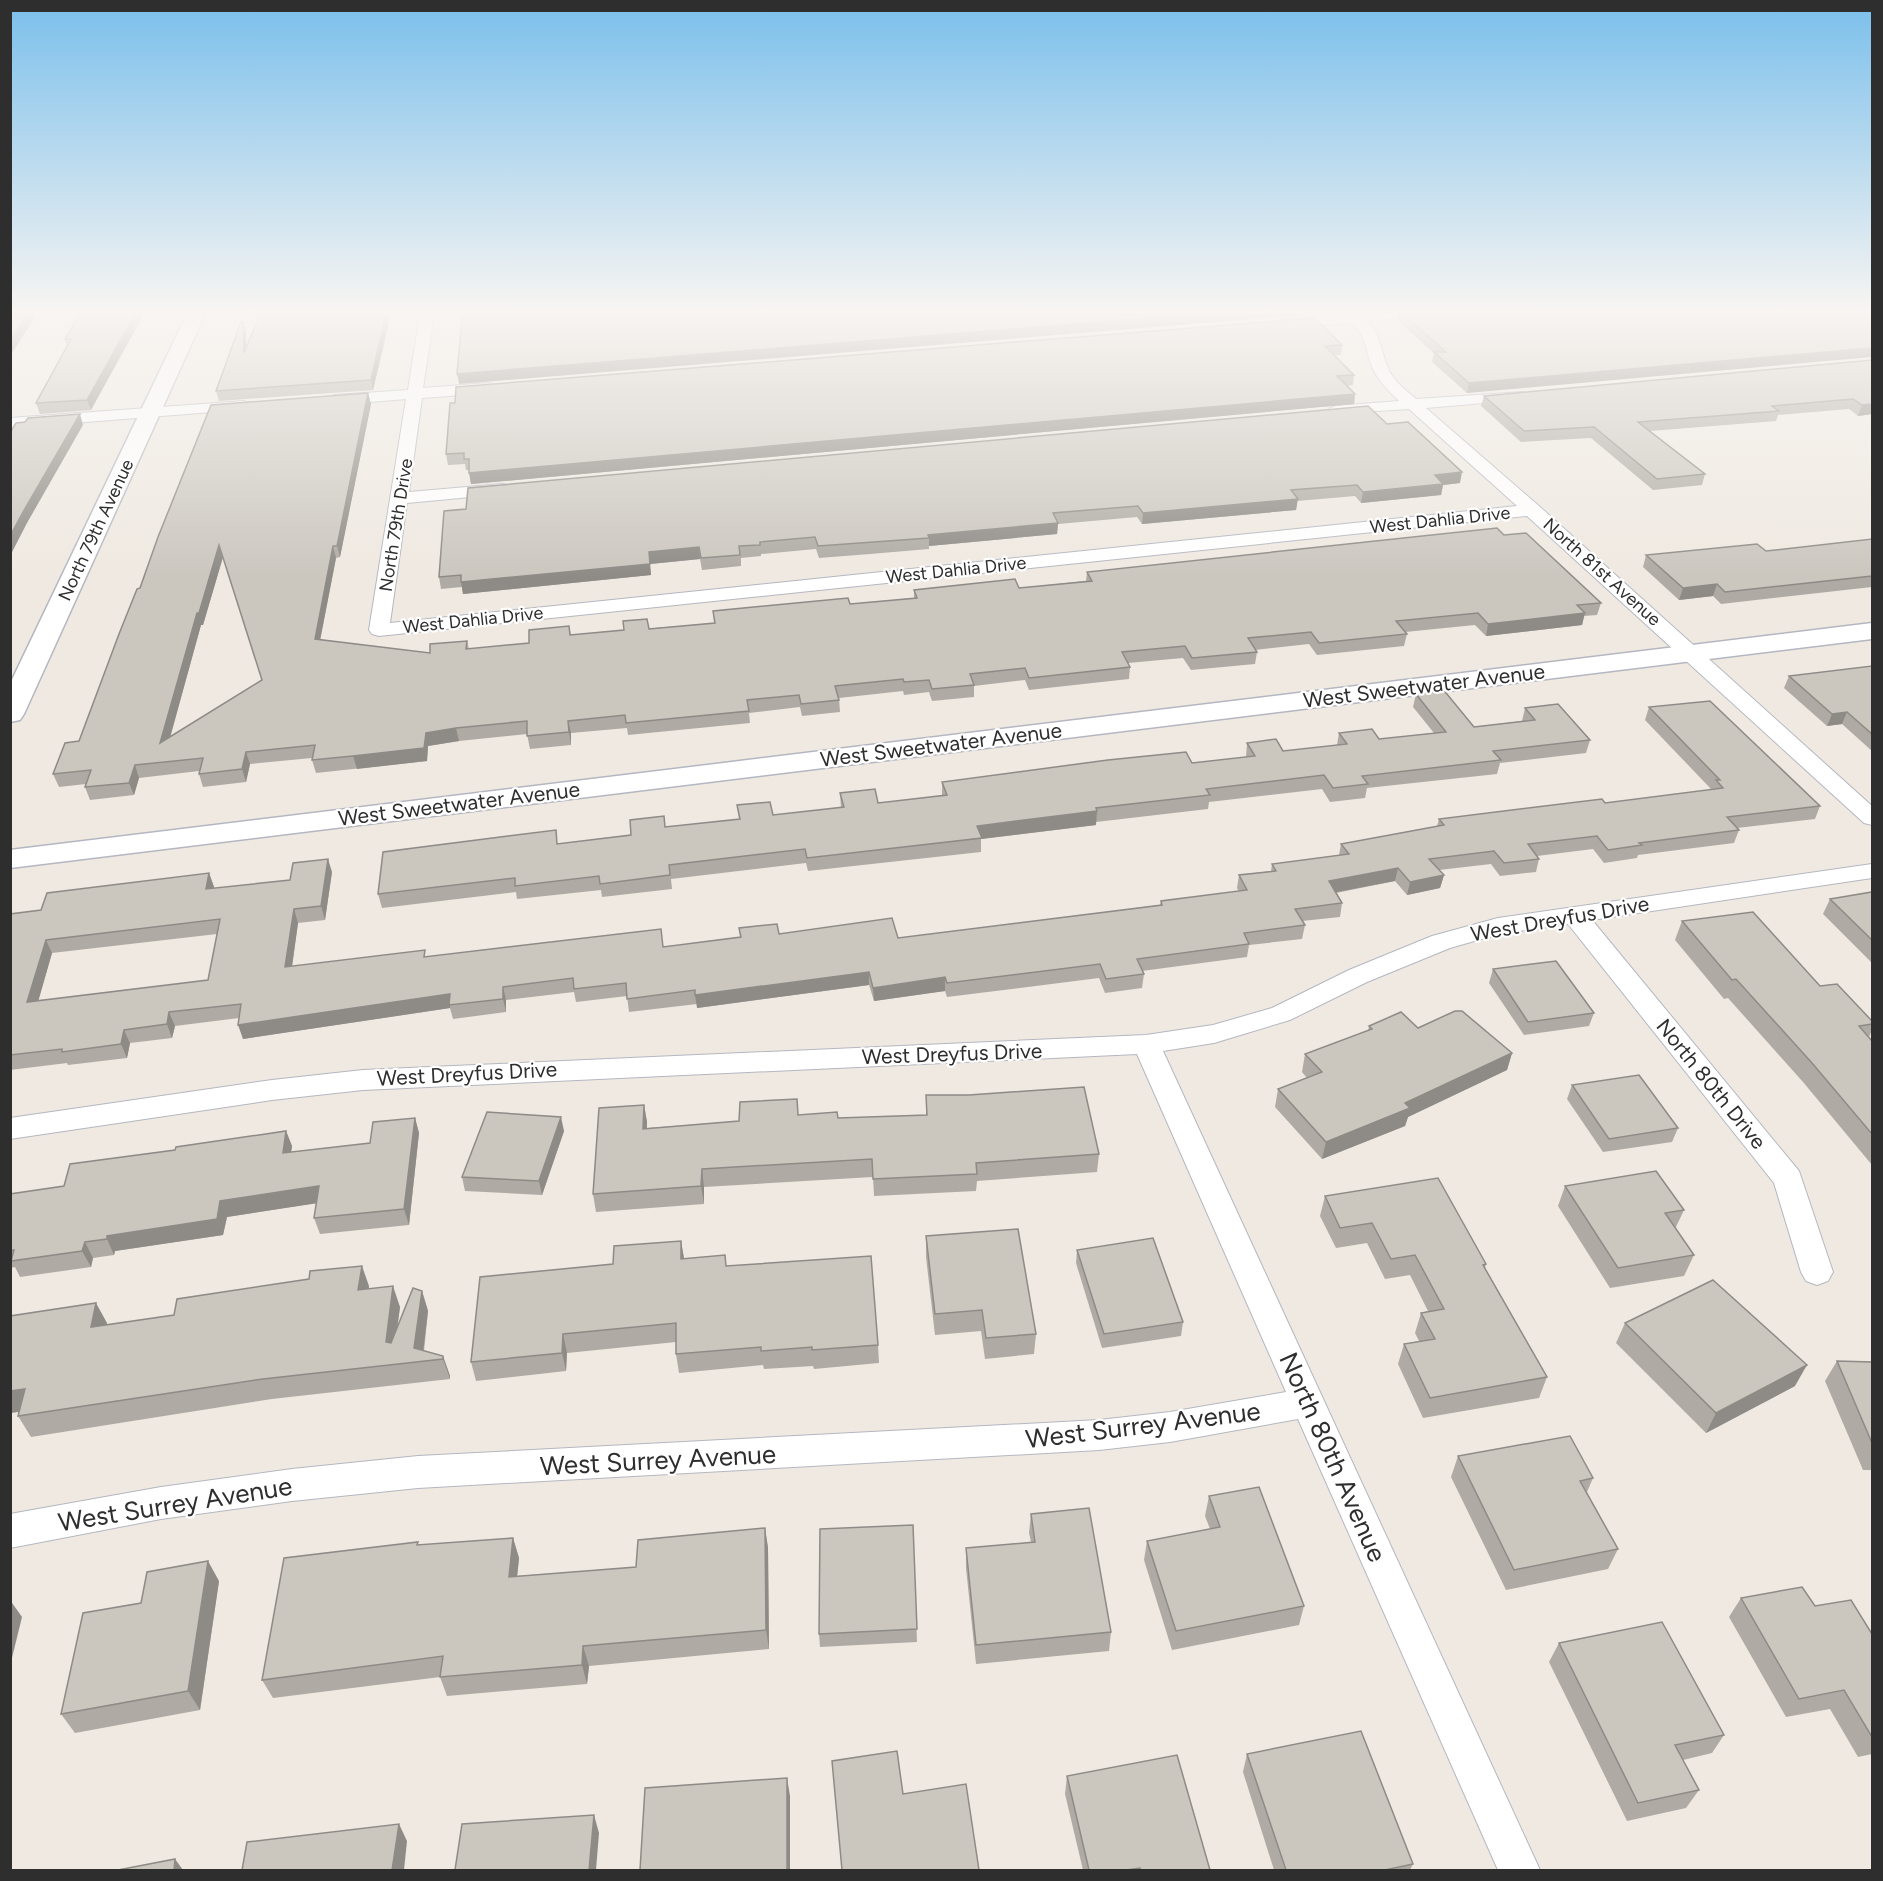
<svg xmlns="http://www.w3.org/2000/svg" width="1883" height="1881" font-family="Figtree,sans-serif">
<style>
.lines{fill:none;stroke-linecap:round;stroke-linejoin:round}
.street-casing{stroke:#b4b7c1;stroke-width:2}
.secondary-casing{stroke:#b4b7c1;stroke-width:3}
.street{fill:#fff;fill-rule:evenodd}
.secondary{fill:#fff;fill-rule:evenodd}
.wall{fill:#afaba4;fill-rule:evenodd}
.shaded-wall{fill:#8e8b86}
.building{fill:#cbc7bf;stroke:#8e8b86;stroke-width:1.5;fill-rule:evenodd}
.labels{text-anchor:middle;stroke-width:4.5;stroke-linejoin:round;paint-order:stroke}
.far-street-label{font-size:18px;fill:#2e2e2e;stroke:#fff}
.street-label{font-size:21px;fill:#2e2e2e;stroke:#fff}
.near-street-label{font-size:26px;fill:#2e2e2e;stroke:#fff}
</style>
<rect width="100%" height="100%" fill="#efe9e1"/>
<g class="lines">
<g class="street-casing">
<g id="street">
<path d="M420 314H434L423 388 489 383 497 388 489 393 422 398 409 492 502 484 508 485 511 489 508 493 502 494 407 503 390 623 1517 506 1409 409 1330 414 1328 411 1330 408 1336 406 1399 401C1390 392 1380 383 1374 371 1364 351 1369 339 1352 323L1285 328 1278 324 1285 320 1344 314H1409L1402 318 1367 321C1380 334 1381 351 1388 368 1393 381 1406 390 1416 399L1523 392 1526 395 1518 400 1426 408 1539 506 1872 806V825L1864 823 1527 516 379 636 372 634 369 630 406 399 334 405 326 400 334 395 408 390Z"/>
<path d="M244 401 252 406 250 409 10 428V418Z"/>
<path d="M1872 864V878L1592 920 1799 1171 1833 1272 1828 1281 1817 1285 1806 1281 1801 1272 1774 1183 1568 924 1499 934 1450 948 1367 982 1290 1020 1214 1043 1163 1051 1540 1870H1498L1298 1419 1170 1442 1099 1450 418 1488 292 1501 161 1519 10 1548V1514L161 1487 292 1469 418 1456 1099 1420 1170 1412 1286 1392 1137 1054 363 1090 272 1100 10 1139V1118L272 1080 363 1070 1146 1035 1213 1025 1272 1008 1349 970 1432 936 1498 918Z"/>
</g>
</g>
<g class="secondary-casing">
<g id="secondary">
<path d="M187 314H205L24 714 20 720 10 722V684Z"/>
<path d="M1872 623V639L10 868V850Z"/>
</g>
</g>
<use href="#street" class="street"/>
<use href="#secondary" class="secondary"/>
</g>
<g class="wall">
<path d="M80 314 91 410 40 414 36 403 67 346 65 339Z"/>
<path d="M260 314H391L373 390 219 401 216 391 243 322 246 332V347Z"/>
<path d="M1399 314H1872L1467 393 1432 362 1434 353 1398 321Z"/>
<path d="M1342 345 1341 355H1334L1354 375 1353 385 1347 386 1355 394 1354 404 471 484 469 470H466L465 464 448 465 446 454 450 403Z"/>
<path d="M1872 360V414L1858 416 1849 409 1778 415 1776 421 1650 431 1705 474 1702 485 1653 490 1591 438 1521 442 1481 406 1484 396Z"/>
<path d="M368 393 371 404 340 557 336 558 320 640 430 653 467 641 469 649 529 643 569 626 571 635 714 623 713 611 850 604 914 598V590L1019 588 1086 581 1087 572 1504 535 1601 603 1597 615 1584 616 1582 625 1486 636 1475 625 1405 632 1407 634 1404 646 1317 655 1309 644 1255 650 1257 652 1255 664 1191 670 1183 658 1128 663 1130 667 1129 679 1029 690 1025 680 974 686V697L932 701 929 692 904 695 903 691 839 698 840 712 802 716 800 707 749 713 750 723 628 735 627 728 571 733V745L530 749 527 734 459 741 428 746 427 761 316 773 312 760V758L250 764 246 782 203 787 199 774V771L139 778 134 795 90 800 85 787 86 784 59 787 53 774 79 741 140 588ZM223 557 262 680 170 737 201 625H203Z"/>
<path d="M1387 424 1460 483 1443 485 1441 495 1361 503 1355 496 1297 501 1296 510 1142 524 1137 517 1058 524 1057 534 929 546V549L870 554 819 558 816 549 761 554V556L741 558V566L702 570 700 559 650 564 651 575 463 594 462 587 441 589 439 577Z"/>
<path d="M1872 539V587L1721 604 1713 596 1679 600 1643 567 1646 555 1766 551Z"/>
<path d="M1872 666V751L1842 724 1827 726 1784 688 1789 676Z"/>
<path d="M1416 694 1474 727 1522 721 1525 708 1590 740 1586 753 1500 763 1497 774 1367 788 1365 798 1330 802 1322 789 1209 802 1208 809 1096 822V825L981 839V852L808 871 806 863 671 879 672 889 602 897 601 890 517 899 516 892 382 908 378 894 559 844 631 835 665 827 739 819 737 805 773 815 841 808 840 793 878 803 942 796V782L1192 763 1246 757 1247 743 1283 751 1337 745 1339 733 1379 739 1434 733 1413 707Z"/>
<path d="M1649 707 1820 806 1815 819 1737 828 1739 830 1734 843 1638 855 1637 858 1604 863 1593 849 1537 856 1539 859 1536 872 1500 876 1491 864 1439 870 1444 875 1440 888 1407 895 1395 881 1336 893 1342 903 1340 917 1302 921 1305 925 1302 939 1249 945 1247 957 1142 971 1144 974 1142 988 1105 993 1099 978 947 997 945 991 874 1001 869 985 697 1008V1004L629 1012 627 996 576 1002 574 992 506 1000V1012L453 1019 450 1008 243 1039 239 1018 175 1026 172 1038 130 1043 127 1058 68 1065 67 1063 10 1070V914L41 910 209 873 214 887V889L290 880 332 872 325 920 298 923 292 966 427 957 664 947 740 937 739 928 779 934 898 938 1160 905 1161 901 1239 892 1237 888 1239 875 1271 871 1272 864 1339 855 1341 844 1437 826 1439 819 1605 803 1712 790 1645 720ZM217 934 208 980 38 1001 52 953Z"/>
<path d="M1872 892V963L1823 914 1830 899Z"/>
<path d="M1682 921 1820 986 1872 1021V1030L1869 1037 1872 1041V1165L1803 1082 1728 998 1724 999 1675 940Z"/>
<path d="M1493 969 1594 1013 1589 1026 1524 1035 1489 983Z"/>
<path d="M1369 1026 1418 1028 1512 1053 1507 1070 1408 1117 1405 1126 1322 1159 1275 1107 1278 1089 1307 1078 1302 1072 1305 1054 1368 1031Z"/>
<path d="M1572 1085 1678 1128 1672 1142 1603 1152 1567 1099Z"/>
<path d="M926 1095 1099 1154 1097 1172 977 1181 976 1191 874 1196 873 1177 704 1187V1204L596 1212 593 1194 644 1105 647 1122V1128L739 1121 798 1115 838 1118 926 1115Z"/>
<path d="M415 1118 419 1133 409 1225 320 1234 314 1218 316 1203 227 1217 223 1235 115 1251 114 1255 93 1258 91 1267 20 1277 15 1267 10 1268V1194L64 1186 175 1150 286 1131 292 1146 291 1152 370 1143Z"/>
<path d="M564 1131 542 1195 465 1191 462 1177Z"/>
<path d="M1565 1186 1684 1210 1675 1229 1694 1255 1684 1276 1610 1288 1558 1206Z"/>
<path d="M1325 1196 1486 1264 1485 1268 1547 1377 1539 1398 1423 1418 1398 1364 1404 1344 1419 1341 1415 1333 1421 1313 1428 1311 1410 1275 1385 1279 1367 1243 1336 1248 1320 1216Z"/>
<path d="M926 1236 1036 1334 1034 1354 985 1359 981 1331 935 1335 926 1257Z"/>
<path d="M681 1241 684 1258 727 1266 878 1345 879 1363 814 1369 813 1366 764 1369 763 1365 679 1373 676 1354V1342L567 1353 566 1371 476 1381 471 1362 613 1264Z"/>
<path d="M1077 1250 1183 1322 1181 1336 1102 1348 1076 1263Z"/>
<path d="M369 1286V1289L400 1307 397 1327 422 1291 428 1311 424 1351 443 1356 450 1376V1379L272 1399 31 1437 18 1416 19 1412 10 1413 107 1323V1325Z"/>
<path d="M1625 1323 1795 1386 1706 1433 1616 1343Z"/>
<path d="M1837 1361 1872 1362V1470H1863L1825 1381Z"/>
<path d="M1458 1456 1593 1478 1587 1492 1618 1549 1608 1569 1506 1590 1451 1477Z"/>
<path d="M1209 1496 1304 1606 1299 1625 1172 1650 1144 1560 1147 1541 1210 1529 1205 1516Z"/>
<path d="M1031 1514 1111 1632 1109 1651 976 1664 966 1568V1548L1031 1542 1029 1533Z"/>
<path d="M913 1525 917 1642 820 1647 819 1634Z"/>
<path d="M765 1528 768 1548 769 1649 589 1666 587 1684 447 1696 440 1677 273 1698 262 1680 419 1545 513 1538 519 1558 517 1576 636 1567Z"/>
<path d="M219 1581 200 1710 75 1733 61 1714Z"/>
<path d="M1741 1598 1815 1606 1872 1634V1754L1858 1757 1830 1709 1786 1717 1729 1617Z"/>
<path d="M1559 1643 1724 1735 1712 1753 1683 1760 1699 1790 1686 1808 1627 1821 1549 1662Z"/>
<path d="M1247 1754 1413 1864 1410 1870H1274L1243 1772Z"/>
<path d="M1067 1776 1210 1870H1083L1065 1794Z"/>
</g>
<g class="shaded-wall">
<path d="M28 314H37L12 353 10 348V340Z"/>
<path d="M135 314H144L91 410 87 400Z"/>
<path d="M386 314H391L373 390 371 380Z"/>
<path d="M1198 314H1301V315L459 384 457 374Z"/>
<path d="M243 322 246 332 247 363 244 353Z"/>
<path d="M1872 348V357L1467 393 1469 383Z"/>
<path d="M368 393 371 404 340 557 337 546Z"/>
<path d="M1355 394 1354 404 471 484 469 473Z"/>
<path d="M1872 404V414L1858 416 1862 405Z"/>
<path d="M80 414 83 425 27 523 10 556V536L23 512Z"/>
<path d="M1462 472 1460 483 1443 485 1441 495 1361 503 1363 492 1435 475Z"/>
<path d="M1298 499 1296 510 1142 524 1143 513Z"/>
<path d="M1058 523 1057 534 929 546V538L928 535Z"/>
<path d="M219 545 223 557 203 625H201L165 756 160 743 197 613Z"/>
<path d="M333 546 336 558 318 651 315 639Z"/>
<path d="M699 547 700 559 650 564 649 552Z"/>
<path d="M650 564 651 575 463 594 461 582Z"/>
<path d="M1717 584 1713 596 1679 600 1683 588Z"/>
<path d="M1585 613 1582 625 1486 636 1488 624Z"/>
<path d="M1847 712 1842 724 1827 726 1832 714Z"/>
<path d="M568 721 571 733V745L569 732Z"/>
<path d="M456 728 459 741 428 746 427 761 357 769 353 756 426 733Z"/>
<path d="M246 752 250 764 246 782 242 769Z"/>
<path d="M135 765 139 778 134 795 129 783Z"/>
<path d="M1097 811 1096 825 981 839 977 826Z"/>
<path d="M328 859 332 872 325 920 321 906Z"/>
<path d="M1398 868 1395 881 1326 894 1329 881Z"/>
<path d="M209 873 214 887 210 903 206 889Z"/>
<path d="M1444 875 1440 888 1407 895 1410 882Z"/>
<path d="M294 909 298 923 290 981 285 967Z"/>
<path d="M46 940 52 953 34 1016 27 1002Z"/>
<path d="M869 972V985L697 1008 695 995Z"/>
<path d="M945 977V991L874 1001 873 988Z"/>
<path d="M503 987 506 1000V1012L503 999Z"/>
<path d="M450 994V1008L243 1039 238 1025Z"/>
<path d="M169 1012 175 1026 172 1038 167 1024Z"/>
<path d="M124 1030 130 1043 127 1058 121 1044Z"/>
<path d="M1512 1053 1507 1070 1408 1117 1405 1126 1322 1159 1326 1142 1405 1103Z"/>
<path d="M644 1105 647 1122 646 1146 643 1129Z"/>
<path d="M561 1117 564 1131 542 1195 539 1181Z"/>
<path d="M415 1118 419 1133 409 1225 404 1209Z"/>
<path d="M286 1131 292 1146 289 1168 283 1153Z"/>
<path d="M702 1169 704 1187V1204L701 1186Z"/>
<path d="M319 1186 325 1202 227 1217 223 1235 115 1251 114 1255 107 1239V1236L220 1201Z"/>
<path d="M681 1241 684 1259H681Z"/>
<path d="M85 1242 93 1258 91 1267 82 1251Z"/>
<path d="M362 1266 369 1286 366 1310 358 1290Z"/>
<path d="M393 1286 400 1307 393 1362 386 1342Z"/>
<path d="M422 1291 428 1311 422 1361 414 1348Z"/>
<path d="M96 1303 107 1323 102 1348 91 1327Z"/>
<path d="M563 1334 567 1353 566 1371 562 1353Z"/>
<path d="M443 1356 450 1376V1379L443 1359Z"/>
<path d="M1807 1365 1795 1386 1706 1433 1716 1413Z"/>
<path d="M25 1389 37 1409 10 1413V1391Z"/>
<path d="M765 1528 768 1548 769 1649 766 1630Z"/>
<path d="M513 1538 519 1558 515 1597 509 1577Z"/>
<path d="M208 1561 219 1581 200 1710 188 1691Z"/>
<path d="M10 1600 22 1617 10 1666Z"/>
<path d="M583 1646 589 1666 587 1684 582 1665Z"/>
<path d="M787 1778 790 1796V1870H787Z"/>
<path d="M594 1815 599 1833 596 1870H589Z"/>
<path d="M399 1824 407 1841 404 1870H392Z"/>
<path d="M175 1859 183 1870H174Z"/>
</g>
<g class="building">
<path d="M10 314H28L10 340Z"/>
<path d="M80 314H135L87 400 36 403 71 339H65Z"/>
<path d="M260 314H386L371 380 216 391 241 322H243L244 353Z"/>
<path d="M469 314H1198L457 374 462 318H469Z"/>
<path d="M1403 314H1872V348L1469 383 1434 352H1446Z"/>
<path d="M1315 318 1342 345 1325 346 1354 375 1337 376 1355 394 469 473V459H464V453L446 454 450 403H455L456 387Z"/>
<path d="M1872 360V404L1862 405 1853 399 1772 406 1779 411 1638 422 1705 474 1657 479 1594 427 1524 431 1484 396Z"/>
<path d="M368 393 337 546H333L315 639 430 653V644L467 641 466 649 529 643V630L569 626 570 635 624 630 623 621 647 619 649 629 715 623 713 611 848 598 850 604 917 598 914 590 1015 579 1019 588 1092 581 1087 572 1497 528 1504 535 1526 533 1601 603 1577 605 1585 613 1488 624 1478 613 1396 621 1407 634 1319 643 1311 632 1248 638 1257 652 1192 658 1185 646 1122 652 1130 667 1029 678 1025 668 970 674 974 685 932 689 929 680 904 682 903 679 835 686 839 700 801 704 799 695 747 700 749 711 626 723 625 715 568 721 569 732 527 736V721L456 728 426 733 424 748 353 756 312 760 315 745 246 752 242 769 199 774 203 758 135 765 129 783 85 787 91 770 53 774 65 743 79 741 119 634 137 589 140 588 158 537 211 405ZM219 545 262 680 160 743 197 613H199Z"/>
<path d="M1368 406 1387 424 1408 422 1462 472 1435 475 1443 484 1363 492 1357 485 1291 490 1298 499 1143 513 1138 506 1053 513 1058 523 928 535 929 538 818 546 815 537 760 542V545L739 546 740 555 701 558 699 547 649 552 650 564 461 582V575L439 577 444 511 466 509 468 488Z"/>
<path d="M80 414 23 512 10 536V433L16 423 25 422 28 418Z"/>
<path d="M1872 539V576L1725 592 1717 584 1683 588 1646 555 1757 544 1766 551Z"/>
<path d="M1872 666V734L1847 712 1832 714 1789 676Z"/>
<path d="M1437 682 1474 727 1535 720 1525 708 1558 704 1590 740 1493 751 1501 760 1362 776 1368 784 1333 788 1324 775 1206 789 1210 795 1096 808 1097 811 977 826 982 838 807 858 805 849 669 865 670 875 600 884 599 876 515 886V878L378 894 383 852 556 830 557 844 631 835 630 820 664 816 665 827 740 819 737 805 770 802 773 815 844 807 840 793 875 789 878 803 947 795 942 782 1108 760 1186 752 1192 763 1255 756 1247 743 1276 739 1283 751 1347 744 1339 733 1372 729 1379 739 1446 732 1416 694 1429 683Z"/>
<path d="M1710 701 1820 806 1727 817 1739 830 1639 843 1642 845 1608 850 1597 836 1528 844 1539 859 1504 863 1494 851 1429 859 1444 875 1410 882 1398 868 1329 881 1342 903 1295 909 1305 925 1244 933 1249 944 1137 959 1144 974 1106 979 1100 964 947 983 945 977 873 988 869 972 695 995V990L627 999 626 983 574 989 573 978 503 987V999L449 1005 450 994 238 1025 241 1004 169 1012 167 1024 124 1030 121 1044 62 1052V1049L10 1055V914L41 910 47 893 209 873 206 889 290 880 293 863 328 859 321 906 294 909 285 967 425 950 424 957 661 929 663 947 741 937 739 928 777 924 779 934 892 918 898 938 1162 905 1161 901 1247 890 1239 875 1276 871 1272 864 1349 854 1341 844 1444 825 1439 819 1602 799 1605 803 1723 788 1716 780H1720L1649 707ZM220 919 208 980 27 1002 46 940Z"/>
<path d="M1872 892V940L1830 899Z"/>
<path d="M1753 912 1820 986 1837 984 1872 1021V1024L1859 1026 1872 1041V1134L1812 1063 1736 979 1732 980 1682 921Z"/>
<path d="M1556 961 1594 1013 1528 1022 1493 969Z"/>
<path d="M1455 1011H1462L1512 1053 1405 1103 1410 1108 1326 1142 1278 1089 1322 1072 1305 1054 1372 1029 1369 1026 1401 1012 1418 1028Z"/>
<path d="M1639 1075 1678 1128 1609 1139 1572 1085Z"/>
<path d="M1084 1087 1099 1154 976 1163 977 1174 873 1179 872 1159 702 1169 701 1186 593 1194 599 1108 644 1105 643 1129 739 1121 740 1102 797 1099 798 1115 837 1112 838 1118 927 1115 926 1095H969Z"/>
<path d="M487 1112 561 1117 539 1181 462 1177Z"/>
<path d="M415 1118 404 1209 314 1218 319 1186 220 1201 217 1219 107 1236V1239L85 1242 82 1251 11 1261 14 1250 10 1251V1194L64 1186 70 1164 175 1150 176 1147 286 1131 283 1153 370 1143 373 1122Z"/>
<path d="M1656 1171 1684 1210 1665 1213 1694 1255 1618 1268 1565 1186Z"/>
<path d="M1438 1178 1486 1264 1483 1265 1547 1377 1430 1398 1404 1344 1435 1339 1421 1313 1444 1309 1415 1255 1391 1259 1372 1223 1340 1228 1325 1196Z"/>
<path d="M1018 1229 1036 1334 986 1338 982 1310 935 1314 926 1236Z"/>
<path d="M1153 1238 1183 1322 1104 1334 1077 1250Z"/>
<path d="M681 1241V1259L725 1255 726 1266 871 1256 878 1345 812 1350V1347L761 1351V1347L676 1354V1323L563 1334 562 1353 471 1362 480 1277 613 1264 614 1246Z"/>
<path d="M362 1266 358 1290 393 1286 386 1342 391 1343 413 1288 422 1291 414 1348 443 1356V1359L263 1379 18 1416 25 1389 10 1391V1316L96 1303 91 1327 174 1315 177 1299 309 1279 310 1271Z"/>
<path d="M1713 1280 1807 1365 1716 1413 1625 1323Z"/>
<path d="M1837 1361 1872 1362V1443Z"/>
<path d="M1570 1436 1593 1478 1580 1481 1618 1549 1514 1570 1458 1456Z"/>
<path d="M1259 1487 1304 1606 1176 1631 1147 1541 1220 1527 1209 1496Z"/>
<path d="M1089 1508 1111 1632 976 1645 966 1548 1035 1542 1031 1514Z"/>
<path d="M913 1525 917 1629 819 1634 820 1529Z"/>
<path d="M765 1528 766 1630 583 1646 582 1665 440 1677 443 1656 262 1680 284 1558 418 1542 417 1545 513 1538 509 1577 636 1567 638 1540Z"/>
<path d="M208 1561 188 1691 61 1714 83 1613 141 1603 147 1572Z"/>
<path d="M1802 1587 1815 1606 1851 1600 1872 1634V1737L1844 1690 1799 1699 1741 1598Z"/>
<path d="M1662 1622 1724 1735 1675 1745 1699 1790 1638 1803 1559 1643Z"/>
<path d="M1361 1731 1413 1864 1385 1870H1286L1247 1754Z"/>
<path d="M897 1751 903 1794 966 1784 979 1870H842L832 1761Z"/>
<path d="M1177 1755 1210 1870H1141L1140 1868 1126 1870H1089L1067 1776Z"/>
<path d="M787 1778V1870H640L645 1788Z"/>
<path d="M594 1815 589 1870H455L462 1824Z"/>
<path d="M399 1824 392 1870H242L247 1842Z"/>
<path d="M175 1859 174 1870H118Z"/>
</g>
<linearGradient id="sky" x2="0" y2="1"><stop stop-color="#7abfeb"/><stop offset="0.54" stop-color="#f8f5f2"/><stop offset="1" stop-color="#f8f5f2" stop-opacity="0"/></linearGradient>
<rect width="1883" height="577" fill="url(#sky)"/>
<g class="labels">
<g class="far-street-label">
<text transform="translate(1440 520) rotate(-6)" y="6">West Dahlia Drive</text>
<text transform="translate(396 525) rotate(-81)" y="6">North 79th Drive</text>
<text transform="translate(96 530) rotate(-65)" y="6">North 79th Avenue</text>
<text transform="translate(956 570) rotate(-6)" y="6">West Dahlia Drive</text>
<text transform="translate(1602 572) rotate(42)" y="6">North 81st Avenue</text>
<text transform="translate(473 620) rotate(-6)" y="6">West Dahlia Drive</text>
</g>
<g class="street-label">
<text transform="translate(1424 686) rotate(-7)" y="7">West Sweetwater Avenue</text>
<text transform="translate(941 745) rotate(-7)" y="7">West Sweetwater Avenue</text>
<text transform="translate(459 804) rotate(-7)" y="7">West Sweetwater Avenue</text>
<text transform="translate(1560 919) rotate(-10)" y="7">West Dreyfus Drive</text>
<text transform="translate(952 1054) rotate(-2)" y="7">West Dreyfus Drive</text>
<text transform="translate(467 1074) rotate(-3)" y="7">West Dreyfus Drive</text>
<text transform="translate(1711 1084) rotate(51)" y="7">North 80th Drive</text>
</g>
<g class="near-street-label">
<text transform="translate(1143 1425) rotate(-7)" y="9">West Surrey Avenue</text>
<text transform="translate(1333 1457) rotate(66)" y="9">North 80th Avenue</text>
<text transform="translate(658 1460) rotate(-3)" y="9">West Surrey Avenue</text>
<text transform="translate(175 1504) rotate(-9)" y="9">West Surrey Avenue</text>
</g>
</g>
<rect width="1883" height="1881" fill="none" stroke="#2e2e2e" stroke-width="24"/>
</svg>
